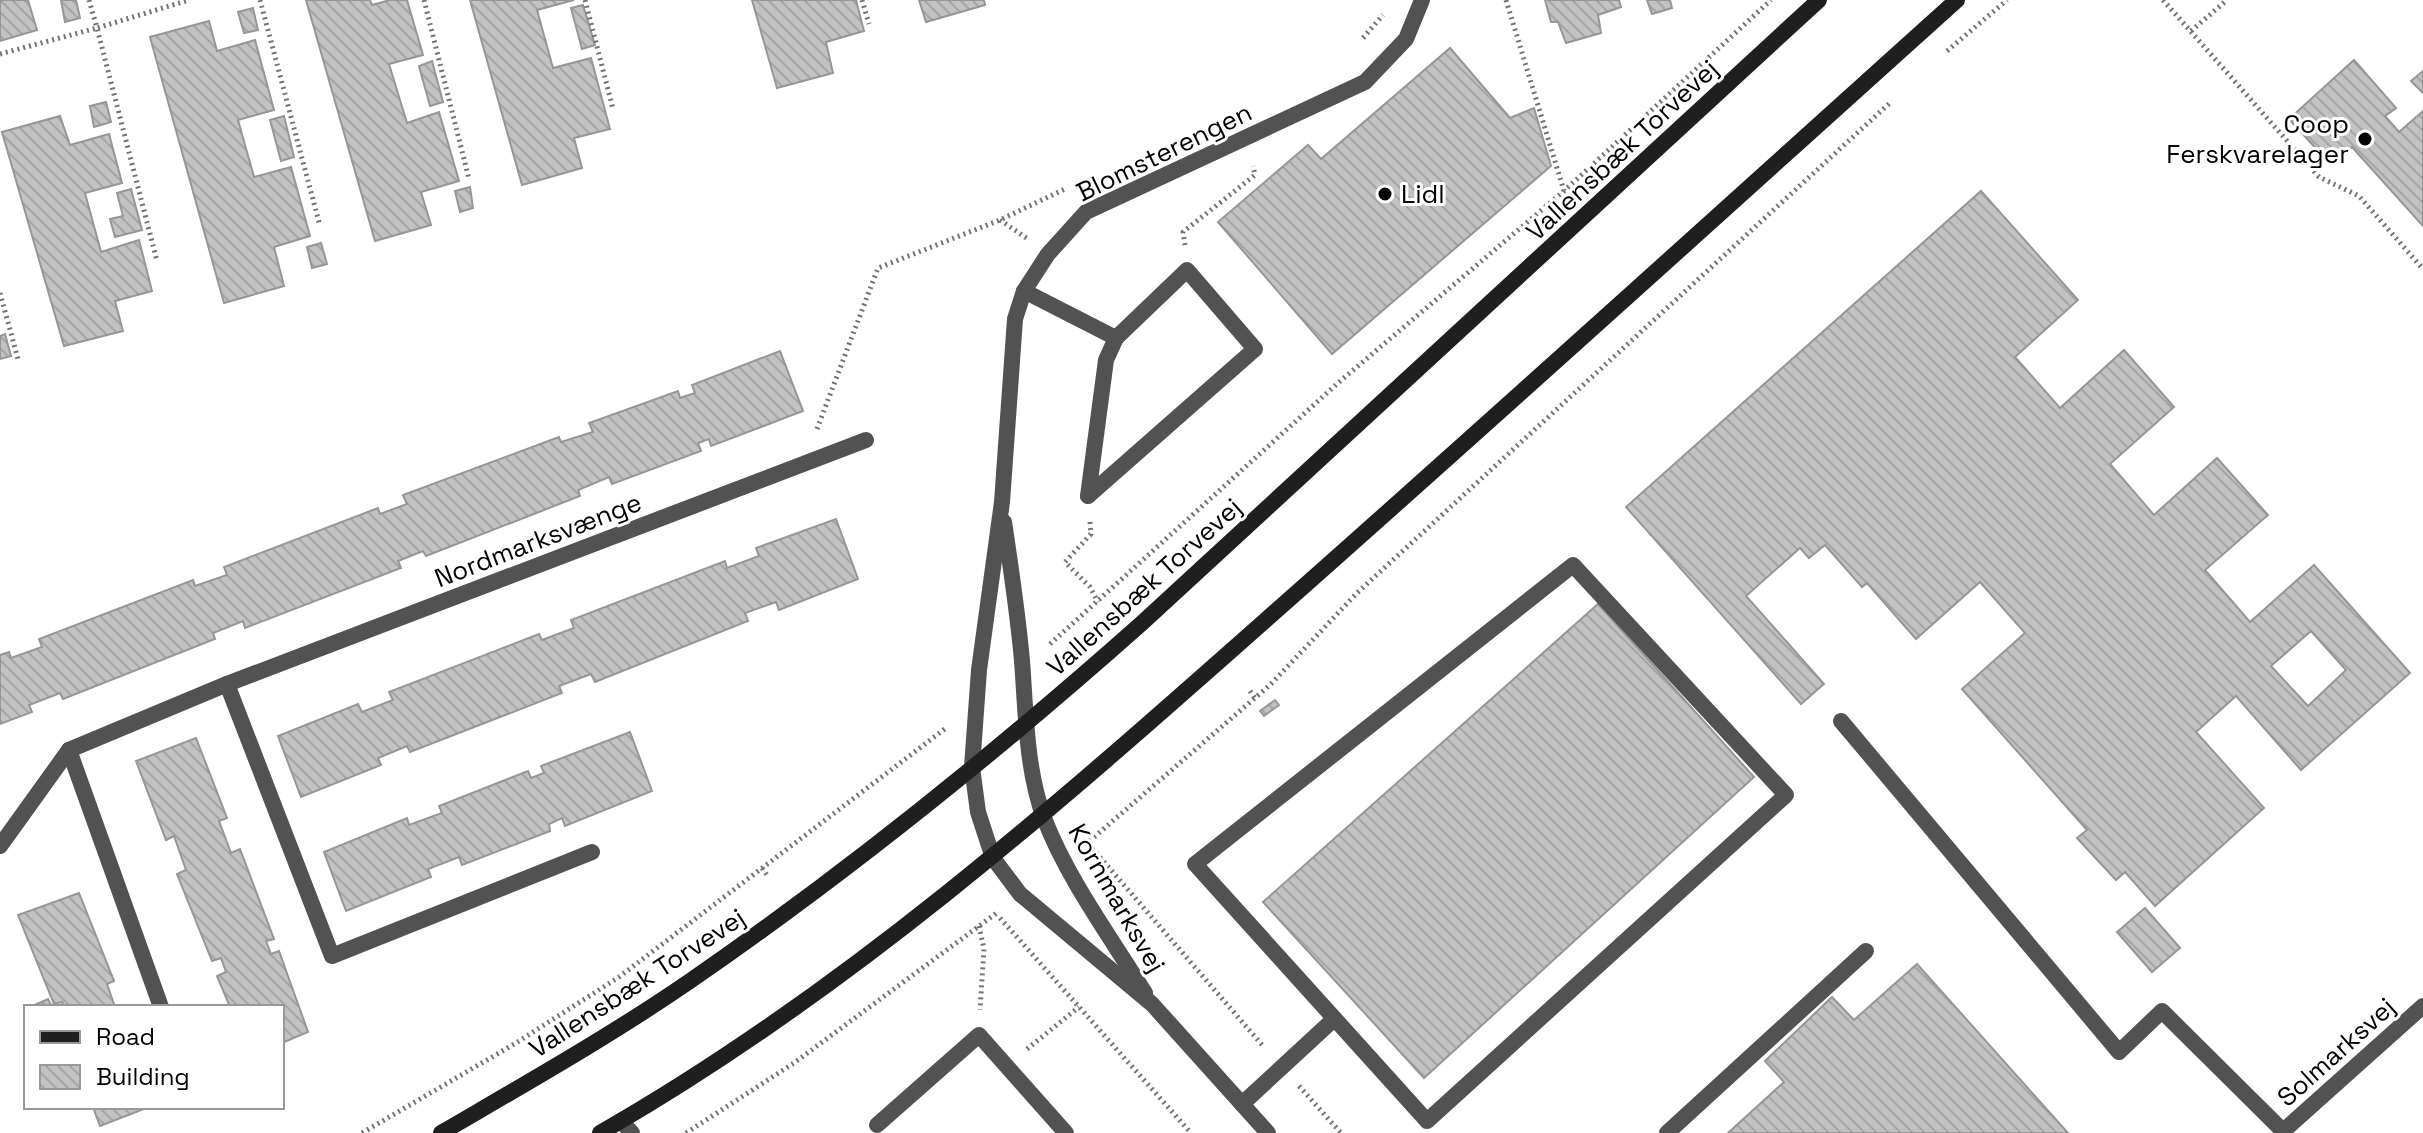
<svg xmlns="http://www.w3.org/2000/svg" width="2423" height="1133" font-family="'Space Grotesk',sans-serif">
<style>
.building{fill:url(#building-back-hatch);stroke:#969696;stroke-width:2;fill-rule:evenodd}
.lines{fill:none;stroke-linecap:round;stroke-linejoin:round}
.path{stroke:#747474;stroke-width:5;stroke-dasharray:2 4;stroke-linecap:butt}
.lane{stroke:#525252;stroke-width:16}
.street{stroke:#525252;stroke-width:16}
.secondary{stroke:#1f1f1f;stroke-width:16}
.poi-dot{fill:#000;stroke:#fff;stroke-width:3}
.labels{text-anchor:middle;stroke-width:6;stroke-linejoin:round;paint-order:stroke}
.poi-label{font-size:26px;fill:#000;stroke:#fff;text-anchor:end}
.street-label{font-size:26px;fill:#000;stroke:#fff}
</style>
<defs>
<pattern id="building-back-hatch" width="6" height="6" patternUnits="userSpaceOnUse" patternTransform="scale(2)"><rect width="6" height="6" fill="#c2c2c2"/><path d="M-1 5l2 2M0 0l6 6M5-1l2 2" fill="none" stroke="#a5a5a5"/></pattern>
</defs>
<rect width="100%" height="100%" fill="#fff"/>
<g class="building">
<path d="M0 0H28L37 30 0 41Z"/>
<path d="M61 0H76L80 18 65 22Z"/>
<path d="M306 0H370L372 5 390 0H407L423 55 389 64 407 123 439 112 459 181 421 192 431 225 375 241Z"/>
<path d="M470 0H574L537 10 553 68 591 58 610 129 574 138 582 168 522 185Z"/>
<path d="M752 0H856L864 31 826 42 833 73 777 88Z"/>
<path d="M919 0H984L985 5 926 22Z"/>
<path d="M1545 0H1619L1621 7 1598 15 1601 33 1566 43 1558 22H1551Z"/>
<path d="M1647 0H1670L1672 8 1652 14Z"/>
<path d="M583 5 595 45 582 49 571 8Z"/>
<path d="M253 8 258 30 244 33 238 12Z"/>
<path d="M209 21 217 51 255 40 274 110 238 120 254 177 291 167 310 236 274 247 284 286 224 303 150 37Z"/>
<path d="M1450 48 1510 118 1534 108 1551 166 1332 354 1218 222 1308 145 1321 159Z"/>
<path d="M2354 60 2396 108 2385 116 2399 132 2423 111V226L2352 147 2331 165 2289 119Z"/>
<path d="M432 61 443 102 430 106 419 66Z"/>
<path d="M2423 71V93L2411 81Z"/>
<path d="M106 102 111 122 94 127 90 106Z"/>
<path d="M60 116 70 145 109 134 122 183 85 193 101 252 139 240 152 291 115 301 123 331 64 346 2 132Z"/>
<path d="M284 116 294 157 281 161 270 120Z"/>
<path d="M470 187 473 208 460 212 455 191Z"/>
<path d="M131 189 142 230 115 237 110 219 123 216 117 193Z"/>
<path d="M1981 191 2078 300 2015 357 2060 408 2124 350 2174 407 2110 464 2154 515 2217 458 2268 515 2205 570 2250 622 2314 565 2410 673 2301 770 2236 696 2196 732 2264 808 2155 906 2125 872 2116 880 2077 838 2087 830 1962 689 2025 633 1980 582 1916 639 1867 583 1862 587 1825 545 1809 558 1800 548 1746 596 1824 684 1801 704 1626 507ZM2311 631 2346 670 2308 706 2271 666Z"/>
<path d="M321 243 327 264 312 268 307 247Z"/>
<path d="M5 334 11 356 0 359V336Z"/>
<path d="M780 351 803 411 711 446 709 439 698 443 701 451 612 484 609 477 578 490 580 496 426 556 423 551 398 561 401 568 245 628 243 621 213 633 215 639 63 699 60 693 29 705 32 712 0 724V655L9 652 11 658 42 647 39 639 193 580 195 586 227 575 224 567 378 508 380 514 407 504 403 495 559 437 561 442 593 432 589 423 678 391 680 398 695 393 692 385Z"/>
<path d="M836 519 858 579 779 610 776 602 745 613 748 621 595 682 591 674 559 686 562 693 410 752 407 746 378 758 381 765 301 797 278 736 358 704 362 712 393 700 389 692 539 634 542 640 574 628 571 620 725 561 727 568 759 556 756 548Z"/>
<path d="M1598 604 1754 777 1424 1078 1263 902Z"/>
<path d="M1275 700 1279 705 1264 716 1260 711Z"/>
<path d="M630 732 652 791 565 826 562 818 549 824 550 831 462 865 459 857 428 869 431 877 346 911 324 852 407 818 409 825 442 813 439 806 528 771 531 778 544 773 541 766Z"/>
<path d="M196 738 227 818 219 821 231 853 240 849 274 939 266 941 271 954 279 951 308 1032 282 1043V1007H230L217 976 226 972 221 958 212 961 177 874 186 870 174 836 166 840 136 761Z"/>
<path d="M79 893 114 981 107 984 115 1007H64L62 1002 54 1004 18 915Z"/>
<path d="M2145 908 2180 948 2152 972 2117 932Z"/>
<path d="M1917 964 2068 1133H1728L1784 1082 1765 1061 1832 997 1854 1020Z"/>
<path d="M48 999 52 1007H30Z"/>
<path d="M93 1107H149L100 1126Z"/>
</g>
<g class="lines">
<g class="path">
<path d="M89 0 97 28 189 0"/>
<path d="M260 0 320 226"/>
<path d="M424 0 469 179"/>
<path d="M585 0 613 109"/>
<path d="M862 0 869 24"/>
<path d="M1506 0 1564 191"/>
<path d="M2163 0 2319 177 2359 196 2423 269"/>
<path d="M2191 31 2227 0"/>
<path d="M1363 38 1383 15"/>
<path d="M1947 51 2007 0"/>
<path d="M0 54 97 28 157 261"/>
<path d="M1000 220 1028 239"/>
<path d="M1185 245 1183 232 1255 175 1253 166"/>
<path d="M0 293 18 359"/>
<path d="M817 429 878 268 1000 220 1067 188"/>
<path d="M1090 522 1091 534 1065 562 1090 587 1098 602"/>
<path d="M1050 644 1338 383 1564 191 1771 0"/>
<path d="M1250 691 1255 698"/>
<path d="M1085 845 1271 684 1357 593 1892 101"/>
<path d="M1092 848 1263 1046"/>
<path d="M762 868 767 875"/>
<path d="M1000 918 1191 1133"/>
<path d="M979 926 984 949 980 1010"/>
<path d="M1027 1049 1079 1007"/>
<path d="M1299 1086 1341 1133"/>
<path d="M362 1133 516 1043 619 977 946 728"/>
<path d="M686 1133 794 1063 998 912"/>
</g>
<g class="lane">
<path d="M1024 291 1116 338 1187 270 1255 349 1088 496"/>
<path d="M1088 496 1106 360 1116 338"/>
<path d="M1573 565 1786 795 1427 1121 1195 864Z"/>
<path d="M1841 721 2119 1052 2162 1011 2283 1131"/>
<path d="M69 750 161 1007"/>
<path d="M1242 1104 1334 1019"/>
<path d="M621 1121 632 1133"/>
<path d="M877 1125 979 1035 1066 1133"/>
<path d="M1667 1133 1866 951"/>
</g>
<g class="street">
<path d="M1004 522C1011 568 1018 615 1022 661 1026 713 1026 769 1044 818 1068 880 1110 936 1145 993"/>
<path d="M227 684 332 956 592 852"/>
<path d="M0 846 69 750 227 684 866 440"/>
<path d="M1268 1133 1152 1004 1020 894 993 858 978 812 972 767 979 670 1002 502 1015 319 1024 291 1048 254 1086 212 1365 82 1406 39 1422 0"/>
<path d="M2281 1133 2423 1006"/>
</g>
<g class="secondary">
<path d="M441 1133C525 1084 610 1036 690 981 848 872 998 751 1142 623L1819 0"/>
<path d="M600 1133C845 993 1058 804 1268 618 1499 414 1728 206 1957 0"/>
</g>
</g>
<g class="poi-dot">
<circle cx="2365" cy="139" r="8"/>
<circle cx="1385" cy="194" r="8"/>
</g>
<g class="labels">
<g class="poi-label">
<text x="2349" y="133">Coop<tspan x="2349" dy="30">Ferskvarelager</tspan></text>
<text x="1401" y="203" text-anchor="start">Lidl</text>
</g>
<g class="street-label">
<text transform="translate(1622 150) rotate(-43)" y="9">Vallensbæk Torvevej</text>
<text transform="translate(1164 152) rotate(-26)" y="9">Blomsterengen</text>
<text transform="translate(538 540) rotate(-21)" y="9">Nordmarksvænge</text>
<text transform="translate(1144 587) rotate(-42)" y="9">Vallensbæk Torvevej</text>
<text transform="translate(1117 898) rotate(60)" y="9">Kornmarksvej</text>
<text transform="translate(637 983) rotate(-33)" y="9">Vallensbæk Torvevej</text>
<text transform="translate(2336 1052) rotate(-42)" y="9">Solmarksvej</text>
</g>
</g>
<rect x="24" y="1005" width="260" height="104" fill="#ffffff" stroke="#999999" stroke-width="2"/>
<rect x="40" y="1031" width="40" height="12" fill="#1f1f1f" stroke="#999999" stroke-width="2"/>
<text x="96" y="1045" font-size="24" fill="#000000">Road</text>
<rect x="40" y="1065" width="40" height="24" fill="url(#building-back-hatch)" stroke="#999999" stroke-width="2"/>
<text x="96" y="1085" font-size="24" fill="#000000">Building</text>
</svg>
